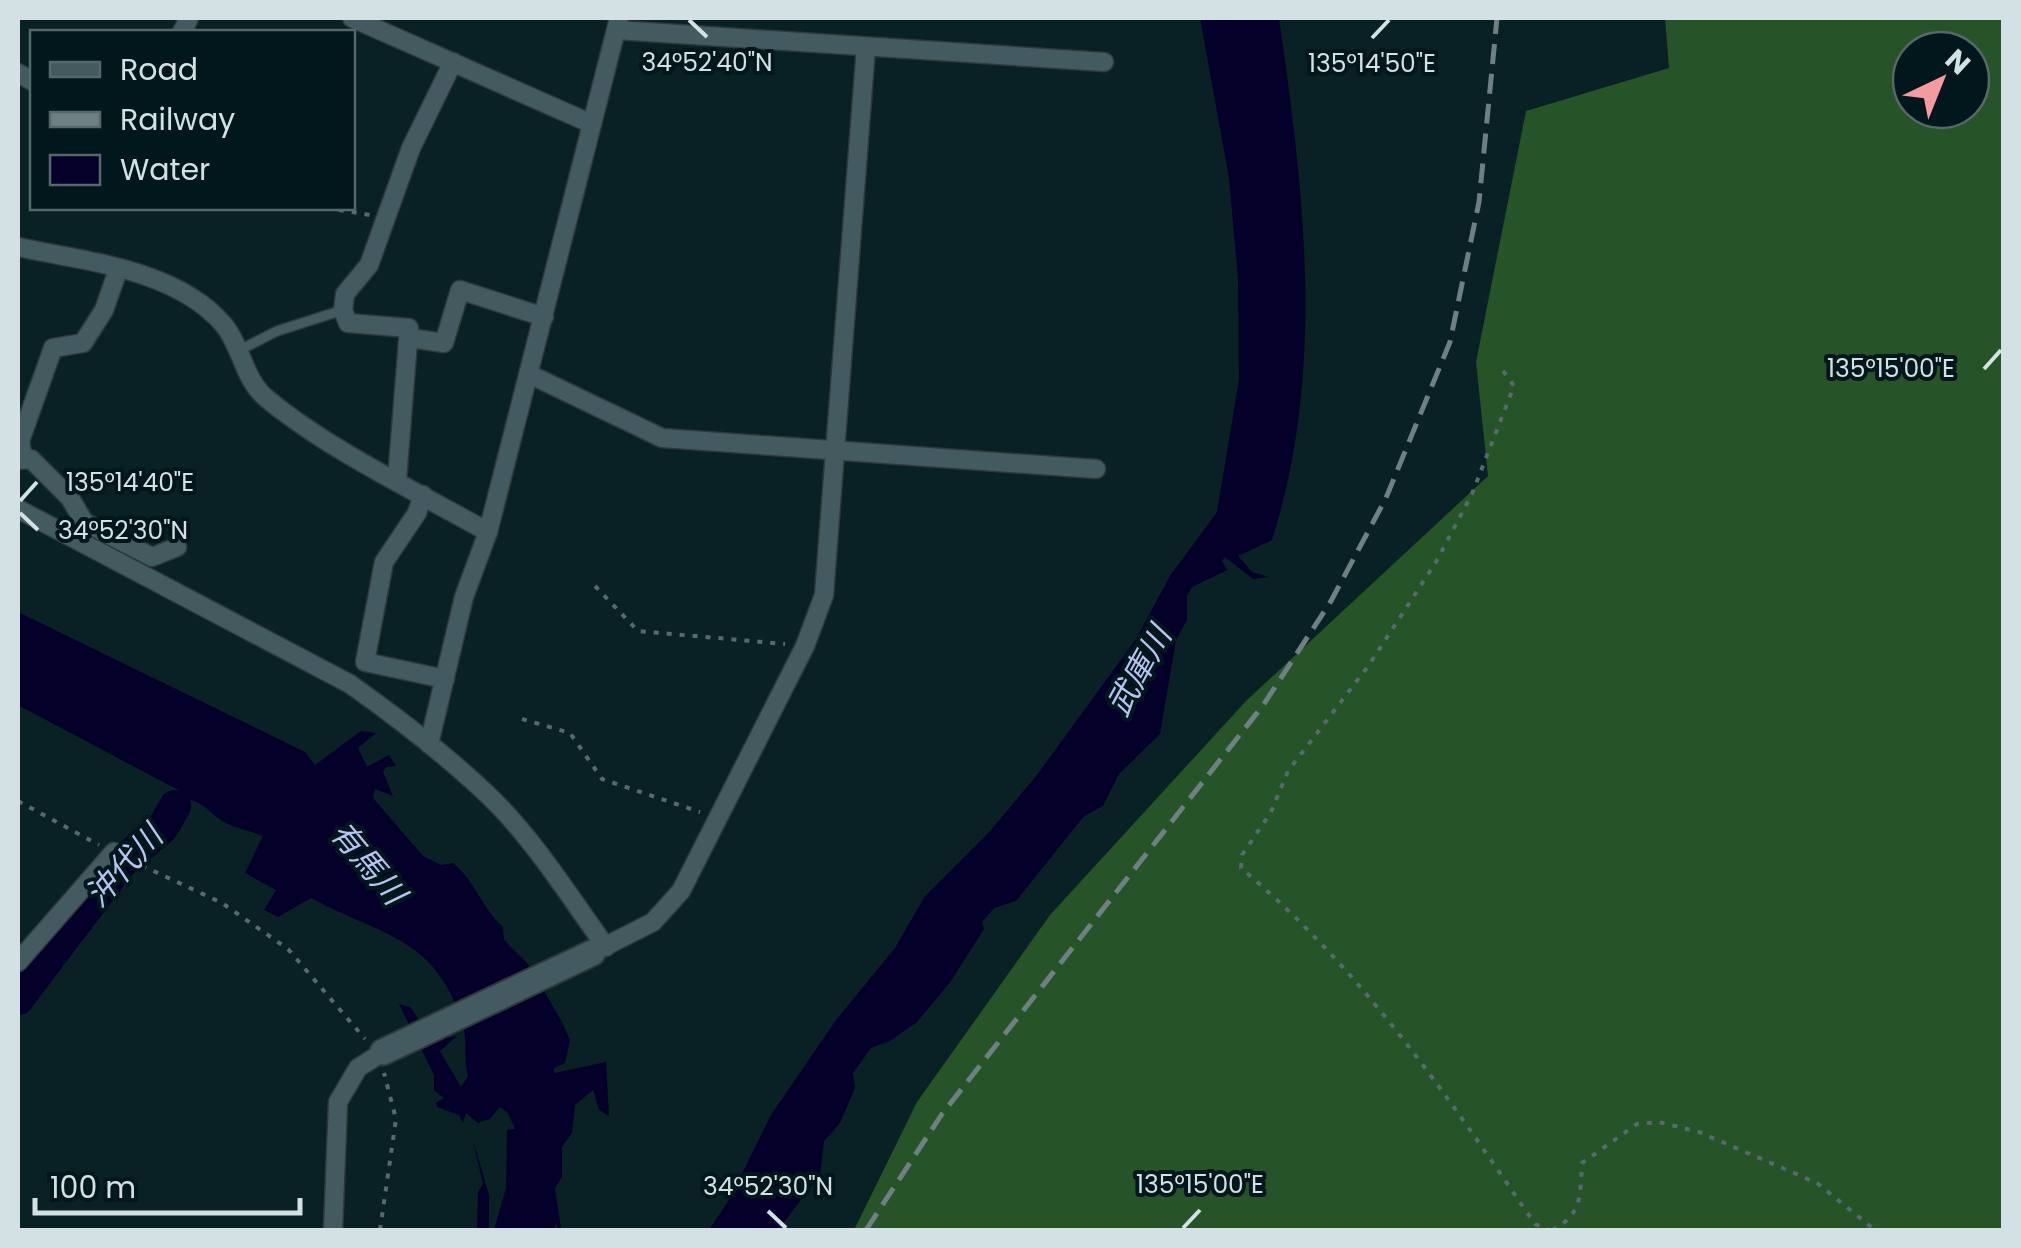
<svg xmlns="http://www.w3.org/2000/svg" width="2021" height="1248" font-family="Poppins,'Noto Sans JP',sans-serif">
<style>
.forest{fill:#265328;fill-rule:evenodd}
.water{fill:#050029}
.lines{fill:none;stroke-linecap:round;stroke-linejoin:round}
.river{stroke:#050029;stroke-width:32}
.lane-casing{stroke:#2f393c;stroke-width:12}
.street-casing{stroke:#2f393c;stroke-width:21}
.secondary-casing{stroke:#2f393c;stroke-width:29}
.path{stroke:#576b6e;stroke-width:4;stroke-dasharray:5 8;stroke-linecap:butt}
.lane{stroke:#435b60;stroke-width:9}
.street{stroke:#435b60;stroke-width:18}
.secondary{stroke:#435b60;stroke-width:25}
.rail{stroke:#6e8083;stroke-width:5;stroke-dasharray:20 10;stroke-linecap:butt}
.ticks{fill:none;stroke:#d4e1e4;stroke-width:4}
.labels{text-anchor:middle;stroke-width:8;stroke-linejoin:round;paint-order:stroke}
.water-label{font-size:32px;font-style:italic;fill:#bac2f3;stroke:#02171b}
.ticks-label{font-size:25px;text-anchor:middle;fill:#d4e1e4;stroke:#02171b;stroke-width:8;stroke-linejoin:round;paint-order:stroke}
</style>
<rect width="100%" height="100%" fill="#092024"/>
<path class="forest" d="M1665 18H2003V1230H854L917 1102 1050 915 1246 701 1488 476 1476 362 1526 111 1669 68ZM1911 50H1971V110H1911Z"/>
<g class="water">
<path d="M1200 18H1279C1304 192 1326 370 1272 540L1238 556 1252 572 1269 577 1253 579 1225 557 1222 561 1227 570 1192 587 1187 596V620L1176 640 1160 734 1119 774 1103 806 1084 816 1016 901 994 908 982 922 984 929 951 981 917 1022 890 1041 871 1048 853 1073 855 1088 840 1123 824 1141 820 1175 778 1230H709L729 1200 771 1115 836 1020 895 948 925 896 991 830 1037 775 1136 639 1170 576 1217 512 1239 380 1238 278 1229 178Z"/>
<path d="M18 612 305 752 315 765 361 731 376 733 358 748 367 767 389 755 396 766 386 767 383 772 393 796 375 789 373 798 423 856 441 865 453 863C476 882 481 907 503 927L504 940 529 965 562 1022 570 1040 565 1063 554 1068V1073L606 1062 609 1116 599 1110 593 1090 575 1105 572 1133 562 1147V1177L555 1188 561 1228 558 1230 556 1223 554 1230H494L506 1188 507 1130 515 1129 508 1113 500 1107 490 1119 478 1123 466 1113 463 1123 459 1115 437 1107 436 1103 444 1098 434 1090V1075L399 1004 410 1007 429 1035 452 1032 448 1038 457 1036 440 1051 461 1087 468 1076C463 1057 467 1044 464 1030 440 937 381 936 311 898L278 917 264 910 276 890 245 873 263 836C251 831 233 828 222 821 209 812 204 802 186 799L172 812 163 834 149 837 160 828 180 791 18 705Z"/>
<path d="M473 1140 489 1195V1230H477L478 1192 483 1184Z"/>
</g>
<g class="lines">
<path class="river" d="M18 999 121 863 163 827 175 806"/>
<g class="lane-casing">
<path id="lane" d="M240 350 277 331 343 310"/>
</g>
<g class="street-casing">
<g id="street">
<path d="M352 18 592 124"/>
<path d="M617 30 1104 62"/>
<path d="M182 32 189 18"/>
<path d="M18 73 32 81"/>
<path d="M18 247C83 261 176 269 223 324 241 345 244 379 265 397 325 448 419 493 488 532"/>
<path d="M409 338 444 343 460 290 544 317"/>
<path d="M529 374 662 438 1096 469"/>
<path d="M23 458 20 441 53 348 83 343 104 310 118 270"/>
<path d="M18 460 31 459 70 498 84 522 152 557 177 547"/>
<path d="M397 480 409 328 348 323 343 310 345 294 369 265 411 148 453 62"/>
<path d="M423 495 417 513 384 562 365 662 445 679"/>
<path d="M18 509 350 684C398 718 446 755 488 795 534 839 569 896 606 947"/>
<path d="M429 744 464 597 488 532 619 18"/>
<path d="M592 953 653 922 681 891 805 646 824 595 866 47"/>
<path d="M18 962 114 852"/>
<path d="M333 1230 338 1102 358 1068 383 1052"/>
</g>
</g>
<g class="secondary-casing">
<path id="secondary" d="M383 1052 592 953"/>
</g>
<g class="path">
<path d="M326 208 370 215"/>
<path d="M1503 371 1514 386 1472 494 1436 562 1369 665 1288 771 1271 812 1242 855 1241 868C1364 972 1445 1093 1535 1224L1549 1230"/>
<path d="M595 586 638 631 785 644"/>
<path d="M522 719 570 733 602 779 700 812"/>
<path d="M18 801 99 845"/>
<path d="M130 860 222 903 288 949 365 1039"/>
<path d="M380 1230 396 1119 384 1073"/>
<path d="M1552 1230C1583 1215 1580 1194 1582 1163L1637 1124 1659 1122 1699 1132 1817 1183 1875 1230"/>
</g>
<use href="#lane" class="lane"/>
<use href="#street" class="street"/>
<use href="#secondary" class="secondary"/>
<path class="rail" d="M866 1230 942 1114 1264 704 1331 601 1386 498 1450 342 1479 202 1497 18"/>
</g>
<path class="ticks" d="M689 20 707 37M1372 38 1389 20M1984 369 2001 350M20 501 37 482M20 513 38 530M768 1211 786 1228M1183 1228 1200 1210"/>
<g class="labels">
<g class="water-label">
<text transform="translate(1139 671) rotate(-61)" y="11">武庫川</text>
<text transform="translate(368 863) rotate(50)" y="11">有馬川</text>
<text transform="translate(124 866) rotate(-48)" y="11">沖代川</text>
</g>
</g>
<g class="ticks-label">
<text x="707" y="71">34°52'40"N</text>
<text x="1372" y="72">135°14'50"E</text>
<text x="1891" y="377">135°15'00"E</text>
<text x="130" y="491">135°14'40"E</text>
<text x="123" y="539">34°52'30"N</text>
<text x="1200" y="1193">135°15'00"E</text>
<text x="768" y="1195">34°52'30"N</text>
</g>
<rect width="2021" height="1248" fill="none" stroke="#d4e1e4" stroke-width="40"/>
<rect x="30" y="30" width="325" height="180" fill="#02171b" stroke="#56686b" stroke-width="2.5"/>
<rect x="50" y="62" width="50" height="15" fill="#435b60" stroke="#56686b" stroke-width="2.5"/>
<text x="120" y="80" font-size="30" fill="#d4e1e4">Road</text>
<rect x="50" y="112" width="50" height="15" fill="#6e8083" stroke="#56686b" stroke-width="2.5"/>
<text x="120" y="130" font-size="30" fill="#d4e1e4">Railway</text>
<rect x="50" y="155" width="50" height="30" fill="#050029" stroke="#56686b" stroke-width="2.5"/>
<text x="120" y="180" font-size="30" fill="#d4e1e4">Water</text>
<g transform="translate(1941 80) rotate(43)"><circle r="48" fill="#02171b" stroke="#56686b" stroke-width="2.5"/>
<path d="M0-8L18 38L0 25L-18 38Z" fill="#f49b9f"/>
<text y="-15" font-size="28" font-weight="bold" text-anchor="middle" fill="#d4e1e4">N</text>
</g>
<path d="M35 1198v15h265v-15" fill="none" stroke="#d4e1e4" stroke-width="5"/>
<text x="50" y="1198" font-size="30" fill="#d4e1e4" stroke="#02171b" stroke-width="8" paint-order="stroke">100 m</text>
</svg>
